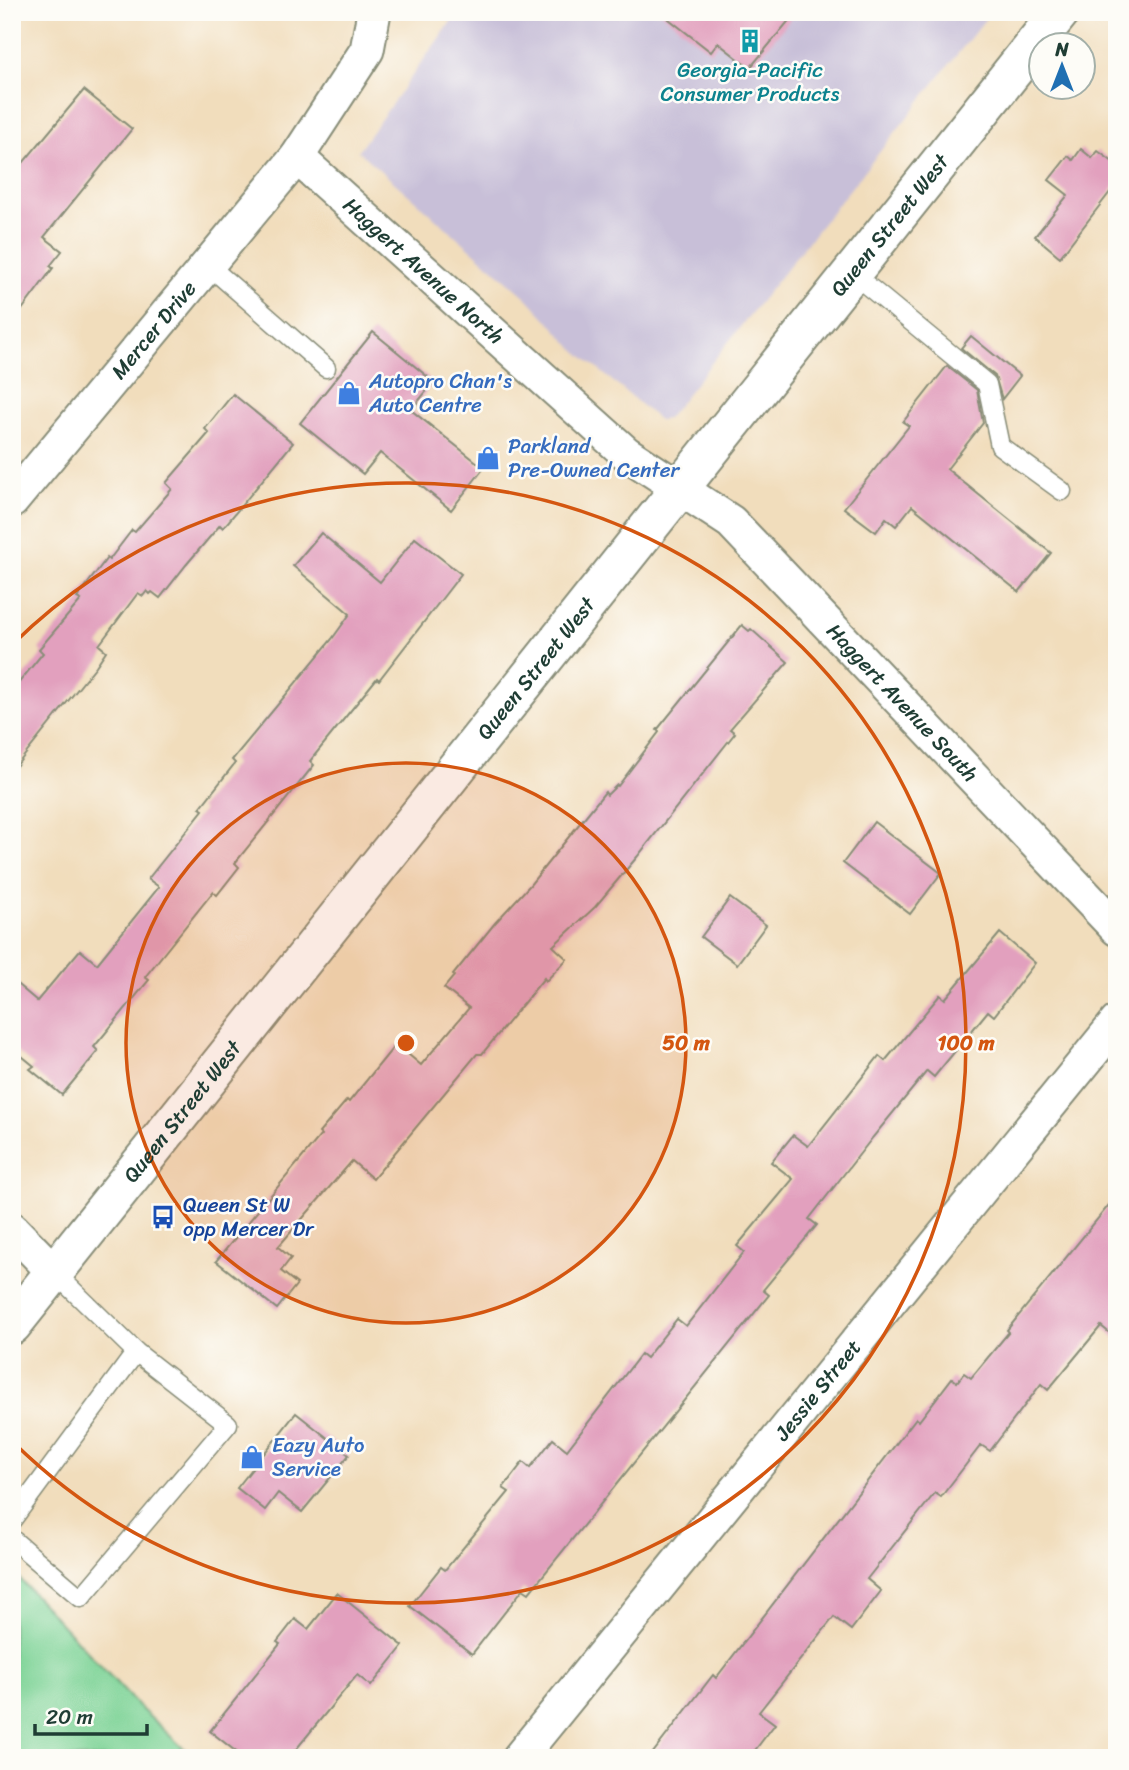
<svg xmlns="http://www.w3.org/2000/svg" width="1129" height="1770" font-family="Sriracha,sans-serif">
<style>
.industrial{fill:#c8bfd8}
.green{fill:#7dd396;stroke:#4e8865;stroke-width:2}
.building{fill:#e2a0be}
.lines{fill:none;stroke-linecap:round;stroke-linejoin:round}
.lane-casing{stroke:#888d78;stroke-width:21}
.street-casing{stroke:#888d78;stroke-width:37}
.secondary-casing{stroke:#888d78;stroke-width:42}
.lane{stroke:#fff;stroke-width:18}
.street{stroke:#fff;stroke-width:33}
.secondary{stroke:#fff;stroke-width:38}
.ring{fill:none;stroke:#d45610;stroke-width:3.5}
.labels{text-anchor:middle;stroke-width:5;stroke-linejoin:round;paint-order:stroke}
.culture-label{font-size:21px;fill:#0d838f;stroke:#fdfcf7}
.street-label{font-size:21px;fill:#1f3d34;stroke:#fdfcf7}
.shop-label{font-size:21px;fill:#366cbe;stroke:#fdfcf7;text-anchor:start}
.transit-label{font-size:21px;fill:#164399;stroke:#fdfcf7;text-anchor:start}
.centre{fill:#d45610;stroke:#fdfcf7;stroke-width:3.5}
.ring-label{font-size:21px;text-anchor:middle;font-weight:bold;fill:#d45610;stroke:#fdfcf7;stroke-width:5;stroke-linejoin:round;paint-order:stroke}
</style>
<rect width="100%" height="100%" fill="#fdfcf7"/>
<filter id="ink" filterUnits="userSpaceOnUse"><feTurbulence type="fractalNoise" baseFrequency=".0143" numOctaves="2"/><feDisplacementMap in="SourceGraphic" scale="14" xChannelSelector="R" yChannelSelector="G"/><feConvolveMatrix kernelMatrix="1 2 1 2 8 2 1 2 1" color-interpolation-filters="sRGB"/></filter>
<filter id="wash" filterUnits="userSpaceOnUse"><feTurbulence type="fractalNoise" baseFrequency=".00686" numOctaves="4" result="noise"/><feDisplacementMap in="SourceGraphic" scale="28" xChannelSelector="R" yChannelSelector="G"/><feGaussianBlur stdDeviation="1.57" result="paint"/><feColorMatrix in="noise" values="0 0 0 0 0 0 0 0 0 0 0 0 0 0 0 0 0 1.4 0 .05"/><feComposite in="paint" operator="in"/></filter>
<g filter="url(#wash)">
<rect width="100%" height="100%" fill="#f1ddbc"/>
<path class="industrial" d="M458 12H991L667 419 659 420 573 348 527 298 358 151Z"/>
<path class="green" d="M12 1571 140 1708 194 1758H12Z"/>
<g id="blocks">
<g class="building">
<path d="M660 12H796L750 68 718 43 711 52Z"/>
<path d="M84 90 132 129 44 237 62 251 50 266 53 268 12 323V176Z"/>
<path d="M1081 149 1092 158 1098 151 1117 165V183L1060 257 1035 236 1068 195 1049 180 1068 156 1073 160Z"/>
<path d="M373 332 434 382 411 410 484 468 451 510 380 453 363 474 300 423Z"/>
<path d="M971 336 1020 376 1002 399 995 376 961 348Z"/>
<path d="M947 366 977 390 983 423 947 469 1051 553 1019 592 912 506 896 526 886 518 876 532 844 508 909 426 903 422Z"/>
<path d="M233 394 293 443 223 528 220 525 186 565 160 598 152 592 150 594 147 591 143 596 138 593 99 645 106 651 96 666 12 771V691L43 653 39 649 81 600 77 598 107 558 109 560 132 530 135 532 172 489 166 483 209 433 205 429Z"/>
<path d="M321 533 380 582 415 538 461 574 379 680 377 678 310 761 314 765 235 863 239 867 217 895 213 892 145 977 149 980 94 1047 98 1051 62 1095 30 1069 34 1066 12 1048V980L37 1001 80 950 97 964 159 887 148 879 203 810 200 808 235 763 232 760 332 639 350 614 293 566Z"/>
<path d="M742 625 749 631 751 629 788 662 730 729 735 733 637 857 595 907 553 946 567 959 546 981 544 978 482 1054H477L373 1179 352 1161 278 1247 291 1258 281 1271 297 1284 277 1309 216 1261 321 1135 319 1133 347 1100 349 1102 396 1044 421 1065 469 1008 444 988 454 976 453 975 495 923 530 885 605 792 607 795 617 785 618 786 659 732 657 730Z"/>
<path d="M874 822 941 873 910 914 843 863Z"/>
<path d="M730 898 766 925 737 964 701 937Z"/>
<path d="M1000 933 1035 963 994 1016 988 1011 934 1077 927 1071 873 1137 809 1219 817 1225 763 1290 769 1295 529 1593 523 1589 472 1654 410 1606 441 1567 445 1570 509 1492 503 1488 523 1462 530 1468 553 1439 567 1450 641 1354 646 1358 677 1319 686 1326 744 1252 737 1246 793 1179 771 1162 793 1135 808 1146 879 1056 885 1061 940 995 945 999Z"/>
<path d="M1117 1195V1339L1101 1326 1048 1390 1041 1384 990 1451 981 1445 941 1497 935 1493 867 1579 881 1591 851 1630 834 1617 759 1712 775 1724 749 1758H649L713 1675 716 1678 916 1418 919 1421 952 1378 957 1382 964 1373 971 1378 1009 1332 1007 1330Z"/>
<path d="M296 1413 349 1455 302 1512 278 1493 265 1510 237 1488Z"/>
<path d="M337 1593 403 1646 371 1686 357 1675 289 1758H244L210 1731 280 1644 277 1642 295 1619 308 1629Z"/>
</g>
</g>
</g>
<g filter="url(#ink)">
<use href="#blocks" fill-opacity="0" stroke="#888d78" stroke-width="2"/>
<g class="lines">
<g class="lane-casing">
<g id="lane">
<path d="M208 265 326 368"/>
<path d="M852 273 987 384 1000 446 1062 491"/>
<path d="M12 1520 136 1352"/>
<path d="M12 1539 81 1598 228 1424 136 1352 55 1273"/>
</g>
</g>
<g class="street-casing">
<g id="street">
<path id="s1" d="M297 157 626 453 731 522 1117 929"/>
<path id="s2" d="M12 501 297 157 367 50 374 12"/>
<path d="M12 1229 55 1273"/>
<path id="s3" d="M519 1758 1117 1022"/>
</g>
</g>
<g class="secondary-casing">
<g id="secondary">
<path id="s4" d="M12 1325 1060 12"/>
</g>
</g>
<use href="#lane" class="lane"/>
<use href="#street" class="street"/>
<use href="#secondary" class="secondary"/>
</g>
</g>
<circle cx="406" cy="1043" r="280" fill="#d45610" fill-opacity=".12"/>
<g class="ring">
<circle cx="406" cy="1043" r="280"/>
<path d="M13 644A560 560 0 1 1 13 1442"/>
</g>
<defs>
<g id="building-bare" transform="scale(1.89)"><path d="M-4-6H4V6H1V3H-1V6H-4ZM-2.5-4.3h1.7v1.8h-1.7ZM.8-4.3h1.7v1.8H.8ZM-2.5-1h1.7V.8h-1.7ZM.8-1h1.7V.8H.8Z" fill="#0f9aa8" stroke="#fdfcf7" stroke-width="2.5" paint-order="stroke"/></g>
<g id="shop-bare" transform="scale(1.89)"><path d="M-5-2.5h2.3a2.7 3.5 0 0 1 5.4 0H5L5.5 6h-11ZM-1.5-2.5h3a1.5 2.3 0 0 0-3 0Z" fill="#3f7fe0" stroke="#fdfcf7" stroke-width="2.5" paint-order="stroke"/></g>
<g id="bus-bare" transform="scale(1.89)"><path d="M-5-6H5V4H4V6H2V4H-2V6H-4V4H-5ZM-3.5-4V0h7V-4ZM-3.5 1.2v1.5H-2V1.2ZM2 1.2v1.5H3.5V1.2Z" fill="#1a4fb4" stroke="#fdfcf7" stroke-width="2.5" paint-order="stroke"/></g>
</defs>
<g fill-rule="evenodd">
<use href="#building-bare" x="750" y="41"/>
<use href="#shop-bare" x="349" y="393"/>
<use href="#shop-bare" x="488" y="458"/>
<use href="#bus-bare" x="163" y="1217"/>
<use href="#shop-bare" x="252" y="1457"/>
</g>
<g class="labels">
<g class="culture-label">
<text x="750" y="77">Georgia-Pacific<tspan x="750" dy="24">Consumer Products</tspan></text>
</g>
<g class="street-label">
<text dy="7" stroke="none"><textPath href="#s4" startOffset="1407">Queen Street West</textPath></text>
<text dy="7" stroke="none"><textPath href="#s1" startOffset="170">Haggert Avenue North</textPath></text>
<text dy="7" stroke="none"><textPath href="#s2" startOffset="222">Mercer Drive</textPath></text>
<text dy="7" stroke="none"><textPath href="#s4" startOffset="840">Queen Street West</textPath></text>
<text dy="7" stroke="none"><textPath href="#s1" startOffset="817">Haggert Avenue South</textPath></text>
<text dy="7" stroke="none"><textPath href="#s4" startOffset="273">Queen Street West</textPath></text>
<text dy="7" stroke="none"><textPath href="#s3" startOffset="474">Jessie Street</textPath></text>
</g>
<g class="shop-label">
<text x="369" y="388">Autopro Chan's<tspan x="369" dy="24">Auto Centre</tspan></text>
<text x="508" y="453">Parkland<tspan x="508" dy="24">Pre-Owned Center</tspan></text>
<text x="272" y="1452">Eazy Auto<tspan x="272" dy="24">Service</tspan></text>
</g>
<g class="transit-label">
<text x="183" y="1212">Queen St W<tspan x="183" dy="24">opp Mercer Dr</tspan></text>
</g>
</g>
<circle cx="406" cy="1043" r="10" class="centre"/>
<g class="ring-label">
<text x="686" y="1050">50 m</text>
<text x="966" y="1050">100 m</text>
</g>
<rect width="1129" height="1770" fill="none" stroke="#fdfcf7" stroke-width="42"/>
<g transform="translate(1062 66)"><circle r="33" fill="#fdfcf7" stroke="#a4b0a9" stroke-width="2"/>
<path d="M0-5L12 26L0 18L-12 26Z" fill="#1f6fb2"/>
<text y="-10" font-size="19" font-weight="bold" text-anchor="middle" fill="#1f3d34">N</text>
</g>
<path d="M35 1724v10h112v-10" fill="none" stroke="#1f3d34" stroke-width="3.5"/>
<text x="46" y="1724" font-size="21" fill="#1f3d34" stroke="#fdfcf7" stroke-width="5" paint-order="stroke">20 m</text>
</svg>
